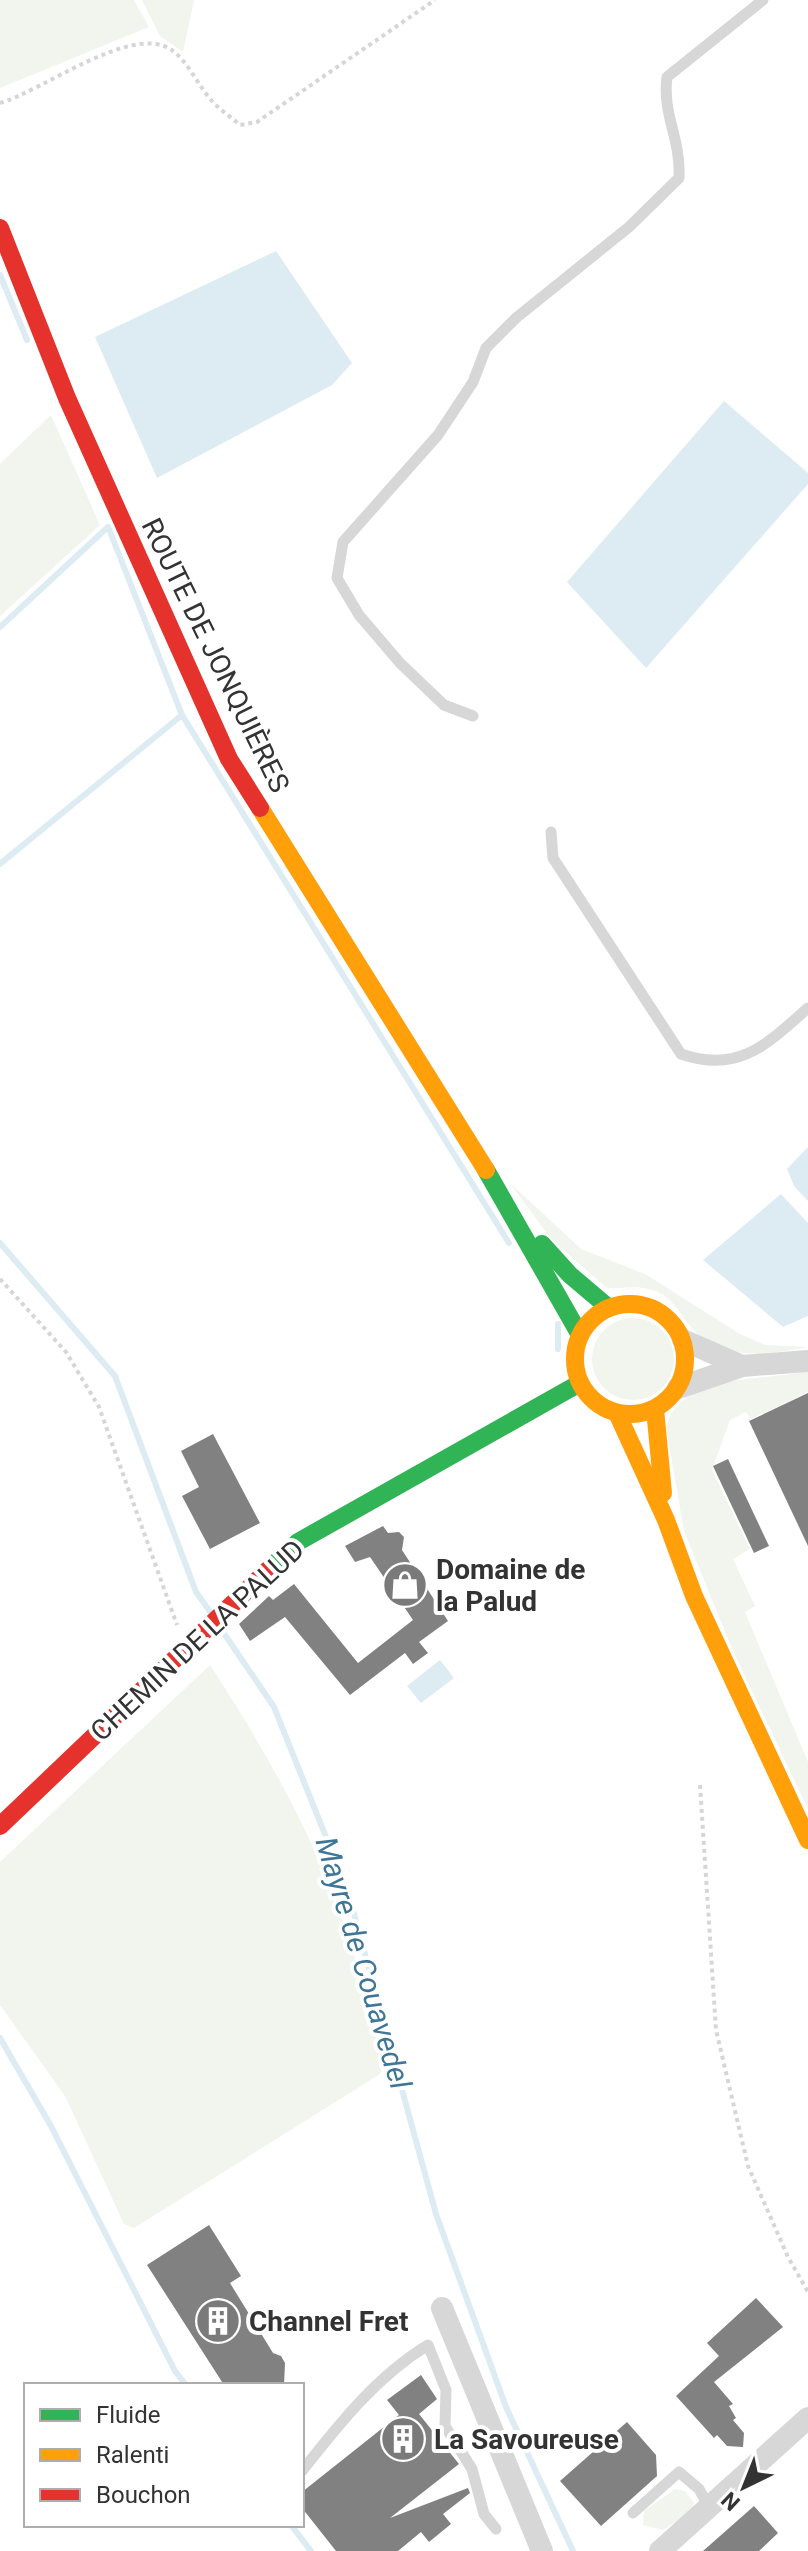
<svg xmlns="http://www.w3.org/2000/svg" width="808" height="2551" font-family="Roboto,sans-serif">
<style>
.green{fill:#f1f5ed}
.water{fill:#ddebf3}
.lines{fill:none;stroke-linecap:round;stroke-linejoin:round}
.stream{stroke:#ddebf3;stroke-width:6}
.building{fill:#818181}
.path{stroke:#d6d6d6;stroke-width:4;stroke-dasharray:4 4;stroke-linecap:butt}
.lane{stroke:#d7d7d7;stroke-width:11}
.street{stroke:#d7d7d7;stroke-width:22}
.fast{stroke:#30b455;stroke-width:18}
.slow{stroke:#ff9f0a;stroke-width:18}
.jam{stroke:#e5322d;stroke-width:18}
.labels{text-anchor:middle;stroke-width:8;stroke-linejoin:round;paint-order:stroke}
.street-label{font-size:28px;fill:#333;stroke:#fff}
.poi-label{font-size:28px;font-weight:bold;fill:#333;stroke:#fff;text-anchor:start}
.water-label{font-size:30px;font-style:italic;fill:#3f7597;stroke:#fff}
</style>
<rect width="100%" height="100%" fill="#fff"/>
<g class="green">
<path d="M0 0H134L149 27 0 88Z"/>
<path d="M142 0H194L183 52 160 36Z"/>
<path d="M51 415 100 525 0 616V464Z"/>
<path d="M510 1183 581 1249 645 1274 740 1334 765 1345 807 1347C773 1354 728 1361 699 1335 679 1318 676 1293 644 1288 633 1286 619 1289 607 1288L551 1239Z"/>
<circle cx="633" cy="1359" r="41"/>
<path d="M808 1371V1392L751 1419 746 1412 730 1420 712 1470 750 1549 733 1559 755 1606 745 1612 808 1762V1809L733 1651 684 1531 666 1427C682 1371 764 1382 808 1371Z"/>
<path d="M210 1665C263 1746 312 1832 344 1924 361 1970 370 2018 385 2064L380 2074 134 2228 124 2224 65 2096 0 2005V1862Z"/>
<path d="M675 2489 685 2491 694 2503 690 2512 663 2530 643 2525 644 2511Z"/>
</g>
<g class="water">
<path d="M276 251 352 363 332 385 157 478 95 337Z"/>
<path d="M724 401 808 473V484L646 668 567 582Z"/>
<path d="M808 1147V1201L794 1186 787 1169Z"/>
<path d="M781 1194 808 1223V1316L783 1327 703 1260Z"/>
<path d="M440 1660 454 1678 421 1703 407 1686Z"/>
</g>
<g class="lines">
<g class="stream">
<path d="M0 275 27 340"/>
<path d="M109 529 182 715 509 1243"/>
<path d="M0 627 108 527"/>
<path d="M0 864 182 715"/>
<path d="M0 1243 115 1376 196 1592 211 1613"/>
<path d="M558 1324V1349"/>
<path d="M221 1629 274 1707 348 1892 436 2214 506 2407 573 2551"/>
<path d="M0 2038 51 2126 175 2371 186 2385"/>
<path d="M291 2525 311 2551"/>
</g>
</g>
<g class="building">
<path d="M808 1393V1546L749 1421Z"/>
<path d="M213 1434 260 1523 210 1549 182 1496 199 1487 181 1451Z"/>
<path d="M728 1459 769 1546 754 1553 713 1466Z"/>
<path d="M383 1526 388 1533 399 1532 404 1537 402 1550 448 1621 419 1642 428 1653 413 1664 405 1653 350 1695 285 1617 250 1641 239 1624 269 1596 273 1600 294 1584 358 1663 413 1620 370 1557 355 1562 345 1546Z"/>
<path d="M209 2225 241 2276 230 2283 273 2353 281 2356 285 2363 284 2385H224L147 2265Z"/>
<path d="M756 2298 783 2327 714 2382 733 2404 729 2406 736 2418 733 2420 744 2433 743 2447 727 2446 717 2435 714 2438 676 2396 719 2356 707 2343Z"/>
<path d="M421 2375 437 2399 419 2414 459 2464 390 2518 468 2488 470 2493 443 2514 451 2524 429 2542 421 2532 398 2551H336L302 2508V2492L399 2415 387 2400Z"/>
<path d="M627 2422 656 2455 657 2476 601 2526 560 2481Z"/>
<path d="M754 2506 778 2533 759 2551H703Z"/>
</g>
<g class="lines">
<g class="path">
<path d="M0 103C42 91 131 24 170 49 187 59 198 86 212 101 220 110 231 117 240 125L257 122 435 0"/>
<path d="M0 1279 66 1352 99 1407 177 1625"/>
<path d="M700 1785 716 2030 748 2166 788 2257 808 2292"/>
</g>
<g class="lane">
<path d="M473 716 444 705 400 663 359 615 337 578 343 542 438 435 473 382 486 348 516 318 629 227 679 178C681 138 662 115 667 77L763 0"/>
<path d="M551 832 553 858 681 1054C739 1074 767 1044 808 1008"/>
<path d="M302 2471C339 2424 377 2376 428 2345L446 2390 445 2426 472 2469 484 2514 496 2529"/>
<path d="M633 2513 679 2472 699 2489 709 2507"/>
</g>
<g class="street">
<path d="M683 1340 742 1366"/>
<path d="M678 1388 742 1366 808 1361"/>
<path d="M442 2308 542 2551"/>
<path d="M660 2551 808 2418"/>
</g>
<g class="fast">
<path d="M486 1170 580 1335"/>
<path d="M542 1244 570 1275 609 1308"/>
<path d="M268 1570 298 1542 580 1383"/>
</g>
<g class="slow">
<path d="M260 808 486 1170"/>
<circle cx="630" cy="1359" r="55"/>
<path d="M655 1409 663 1493"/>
<path d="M617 1413 666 1520 694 1596 808 1840"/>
</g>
<g class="jam">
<path d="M0 228 67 398 229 759 260 808"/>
<path d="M0 1826 268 1570"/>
</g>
</g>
<defs>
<g id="shop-disc" transform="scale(2.3)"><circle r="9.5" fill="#7a7a7a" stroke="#fff"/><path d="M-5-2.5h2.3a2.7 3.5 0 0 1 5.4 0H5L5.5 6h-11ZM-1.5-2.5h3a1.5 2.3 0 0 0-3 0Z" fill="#fff"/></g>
<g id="building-disc" transform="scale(2.3)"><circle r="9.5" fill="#7a7a7a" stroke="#fff"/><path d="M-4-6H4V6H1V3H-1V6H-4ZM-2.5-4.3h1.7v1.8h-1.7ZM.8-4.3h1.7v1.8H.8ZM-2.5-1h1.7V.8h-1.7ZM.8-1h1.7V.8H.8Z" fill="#fff"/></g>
</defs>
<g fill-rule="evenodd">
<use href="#shop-disc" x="405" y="1585"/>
<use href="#building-disc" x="218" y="2321"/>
<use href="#building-disc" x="403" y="2439"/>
</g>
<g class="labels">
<g class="street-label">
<text transform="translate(216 655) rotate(64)" y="10">ROUTE DE JONQUIÈRES</text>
<text transform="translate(197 1640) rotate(-43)" y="10">CHEMIN DE LA PALUD</text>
</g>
<g class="poi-label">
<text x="436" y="1579">Domaine de<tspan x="436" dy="32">la Palud</tspan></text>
<text x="249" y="2331">Channel Fret</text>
<text x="434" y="2449">La Savoureuse</text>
</g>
<g class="water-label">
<text transform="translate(363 1963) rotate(73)" y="10">Mayre de Couavedel</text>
</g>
</g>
<rect x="24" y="2383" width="280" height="144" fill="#ffffff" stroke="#adadad" stroke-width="2"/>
<rect x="40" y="2409" width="40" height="12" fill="#30b455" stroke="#adadad" stroke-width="2"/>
<text x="96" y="2423" font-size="24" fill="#333333">Fluide</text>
<rect x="40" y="2449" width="40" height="12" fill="#ff9f0a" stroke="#adadad" stroke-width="2"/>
<text x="96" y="2463" font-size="24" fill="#333333">Ralenti</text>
<rect x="40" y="2489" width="40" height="12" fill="#e5322d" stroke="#adadad" stroke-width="2"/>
<text x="96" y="2503" font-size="24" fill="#333333">Bouchon</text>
<g transform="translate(744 2487) rotate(223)" stroke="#ffffff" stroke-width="6" paint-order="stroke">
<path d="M0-6L14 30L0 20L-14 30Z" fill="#333333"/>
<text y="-12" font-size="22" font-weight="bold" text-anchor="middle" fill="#333333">N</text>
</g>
</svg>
